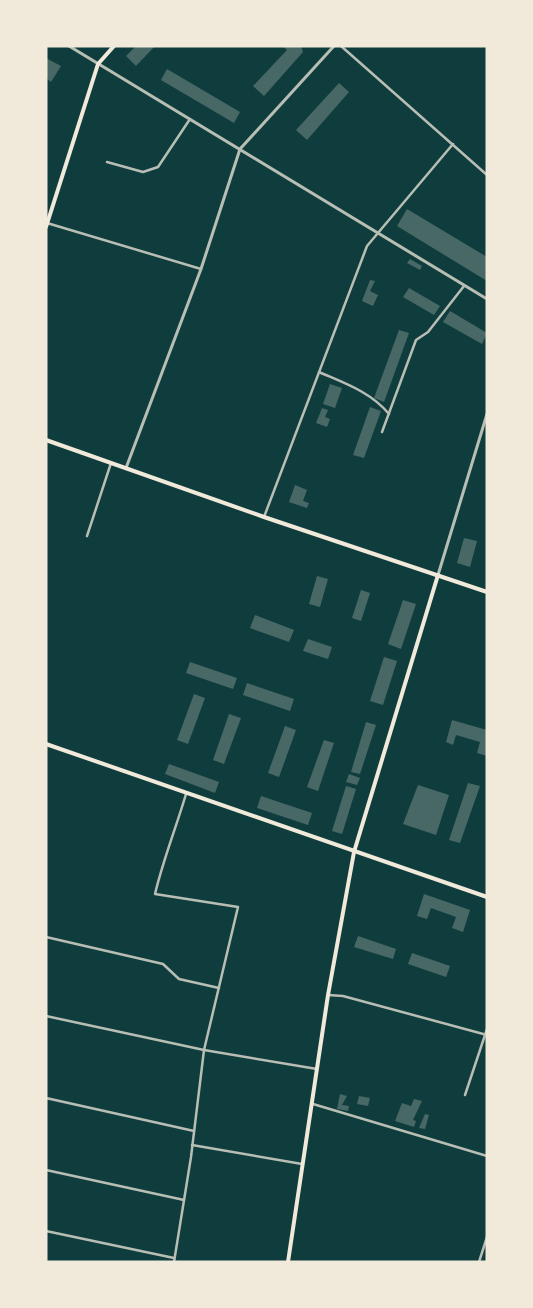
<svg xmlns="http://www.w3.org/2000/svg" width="533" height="1308" font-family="Roboto,sans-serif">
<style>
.building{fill:#486865}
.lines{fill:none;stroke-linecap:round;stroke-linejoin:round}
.minor{stroke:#b8beb3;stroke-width:2.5}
.tertiary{stroke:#b8beb3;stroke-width:3}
.secondary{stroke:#f1e9da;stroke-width:4}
</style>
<rect width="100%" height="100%" fill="#0f3d3e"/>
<g class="building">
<path d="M136 46H155L136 66 126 56Z"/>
<path d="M283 46H301L303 52 264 96 253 86 287 50Z"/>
<path d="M46 58 61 66 51 82 46 78Z"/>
<path d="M167 69 240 112 234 123 161 80Z"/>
<path d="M339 83 349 92 307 140 296 130Z"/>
<path d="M407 209 487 257V281L397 226Z"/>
<path d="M410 259 422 266 420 270 407 263Z"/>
<path d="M370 280 375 281 370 291 378 295 373 306 362 301Z"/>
<path d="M409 288 440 306 434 315 403 297Z"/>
<path d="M450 311 487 333 482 344 443 322Z"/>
<path d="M399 330 409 333 384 402 374 398Z"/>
<path d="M330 384 342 388 335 408 323 404Z"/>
<path d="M370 407 381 411 364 458 353 455Z"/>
<path d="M322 408 328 410 325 417 330 419 327 427 316 423Z"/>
<path d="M295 485 307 490 303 501 309 503 307 508 289 502Z"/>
<path d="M464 538 477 541 470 567 457 563Z"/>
<path d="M317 576 328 579 320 607 309 604Z"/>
<path d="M361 590 370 593 361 621 352 618Z"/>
<path d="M403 600 416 604 401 649 388 644Z"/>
<path d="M255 615 294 630 289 642 250 628Z"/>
<path d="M308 639 332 647 328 659 303 651Z"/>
<path d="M384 657 397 661 383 705 370 701Z"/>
<path d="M190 662 237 678 233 689 186 673Z"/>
<path d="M247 683 294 699 290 711 243 695Z"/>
<path d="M194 694 205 698 188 744 177 740Z"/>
<path d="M229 714 241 718 224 764 213 760Z"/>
<path d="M452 720 487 730V756L477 753 480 742 456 735 453 745 446 742Z"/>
<path d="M366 722 376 725 360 774 351 772Z"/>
<path d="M285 726 296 730 279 777 268 773Z"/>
<path d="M324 740 334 743 318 791 307 787Z"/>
<path d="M169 764 219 782 215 793 165 774Z"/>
<path d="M349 774 360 778 357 785 346 782Z"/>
<path d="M468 783 480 786 460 843 449 840Z"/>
<path d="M418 785 449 795 436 835 403 824Z"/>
<path d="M346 786 356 789 342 834 332 831Z"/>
<path d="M261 796 312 813 308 825 257 808Z"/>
<path d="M424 894 470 910 463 932 452 928 456 917 431 908 427 919 417 916Z"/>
<path d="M358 936 396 949 393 959 354 947Z"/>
<path d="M412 953 450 966 446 977 408 964Z"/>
<path d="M340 1094 347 1096 342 1105 349 1106 348 1111 337 1109Z"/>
<path d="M359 1096 370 1098 368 1106 357 1104Z"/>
<path d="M414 1099 422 1101 413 1120 416 1121 414 1127 395 1121 402 1103 411 1106Z"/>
<path d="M425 1114 429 1115 425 1129 419 1128Z"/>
</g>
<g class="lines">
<g class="minor">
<path d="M341 46 487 175"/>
<path d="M107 162 143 172 158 167 190 119"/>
<path d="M47 223 201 269"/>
<path d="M319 372C344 383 371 392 389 414"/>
<path d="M382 432 416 340 428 332 464 286"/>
<path d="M264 517 367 246 453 144"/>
<path d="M87 536 111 463"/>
<path d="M46 937 163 964 179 979 219 988"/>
<path d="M328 995 343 996 487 1035"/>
<path d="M46 1016 204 1050 317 1069"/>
<path d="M465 1095 487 1029"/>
<path d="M46 1098 194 1131"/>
<path d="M313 1104 487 1156"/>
<path d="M192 1145 302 1164"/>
<path d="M46 1170 184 1200"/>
<path d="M46 1231 174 1258"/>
<path d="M174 1262 191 1157 204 1050 238 907 155 894C163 860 176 828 186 794"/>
<path d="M479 1262 487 1237"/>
</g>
<g class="tertiary">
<path d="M69 46 487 299"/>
<path d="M126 468 201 269 240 149 334 46"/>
<path d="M438 575 487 414"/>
</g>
<g class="secondary">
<path d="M46 227 98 64 114 46"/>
<path d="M46 440 264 517 487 592"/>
<path d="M46 744 487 897"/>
<path d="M288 1262 328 995 354 852 438 575"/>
</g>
</g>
<rect width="533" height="1308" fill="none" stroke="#f1e9da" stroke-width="95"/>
</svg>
